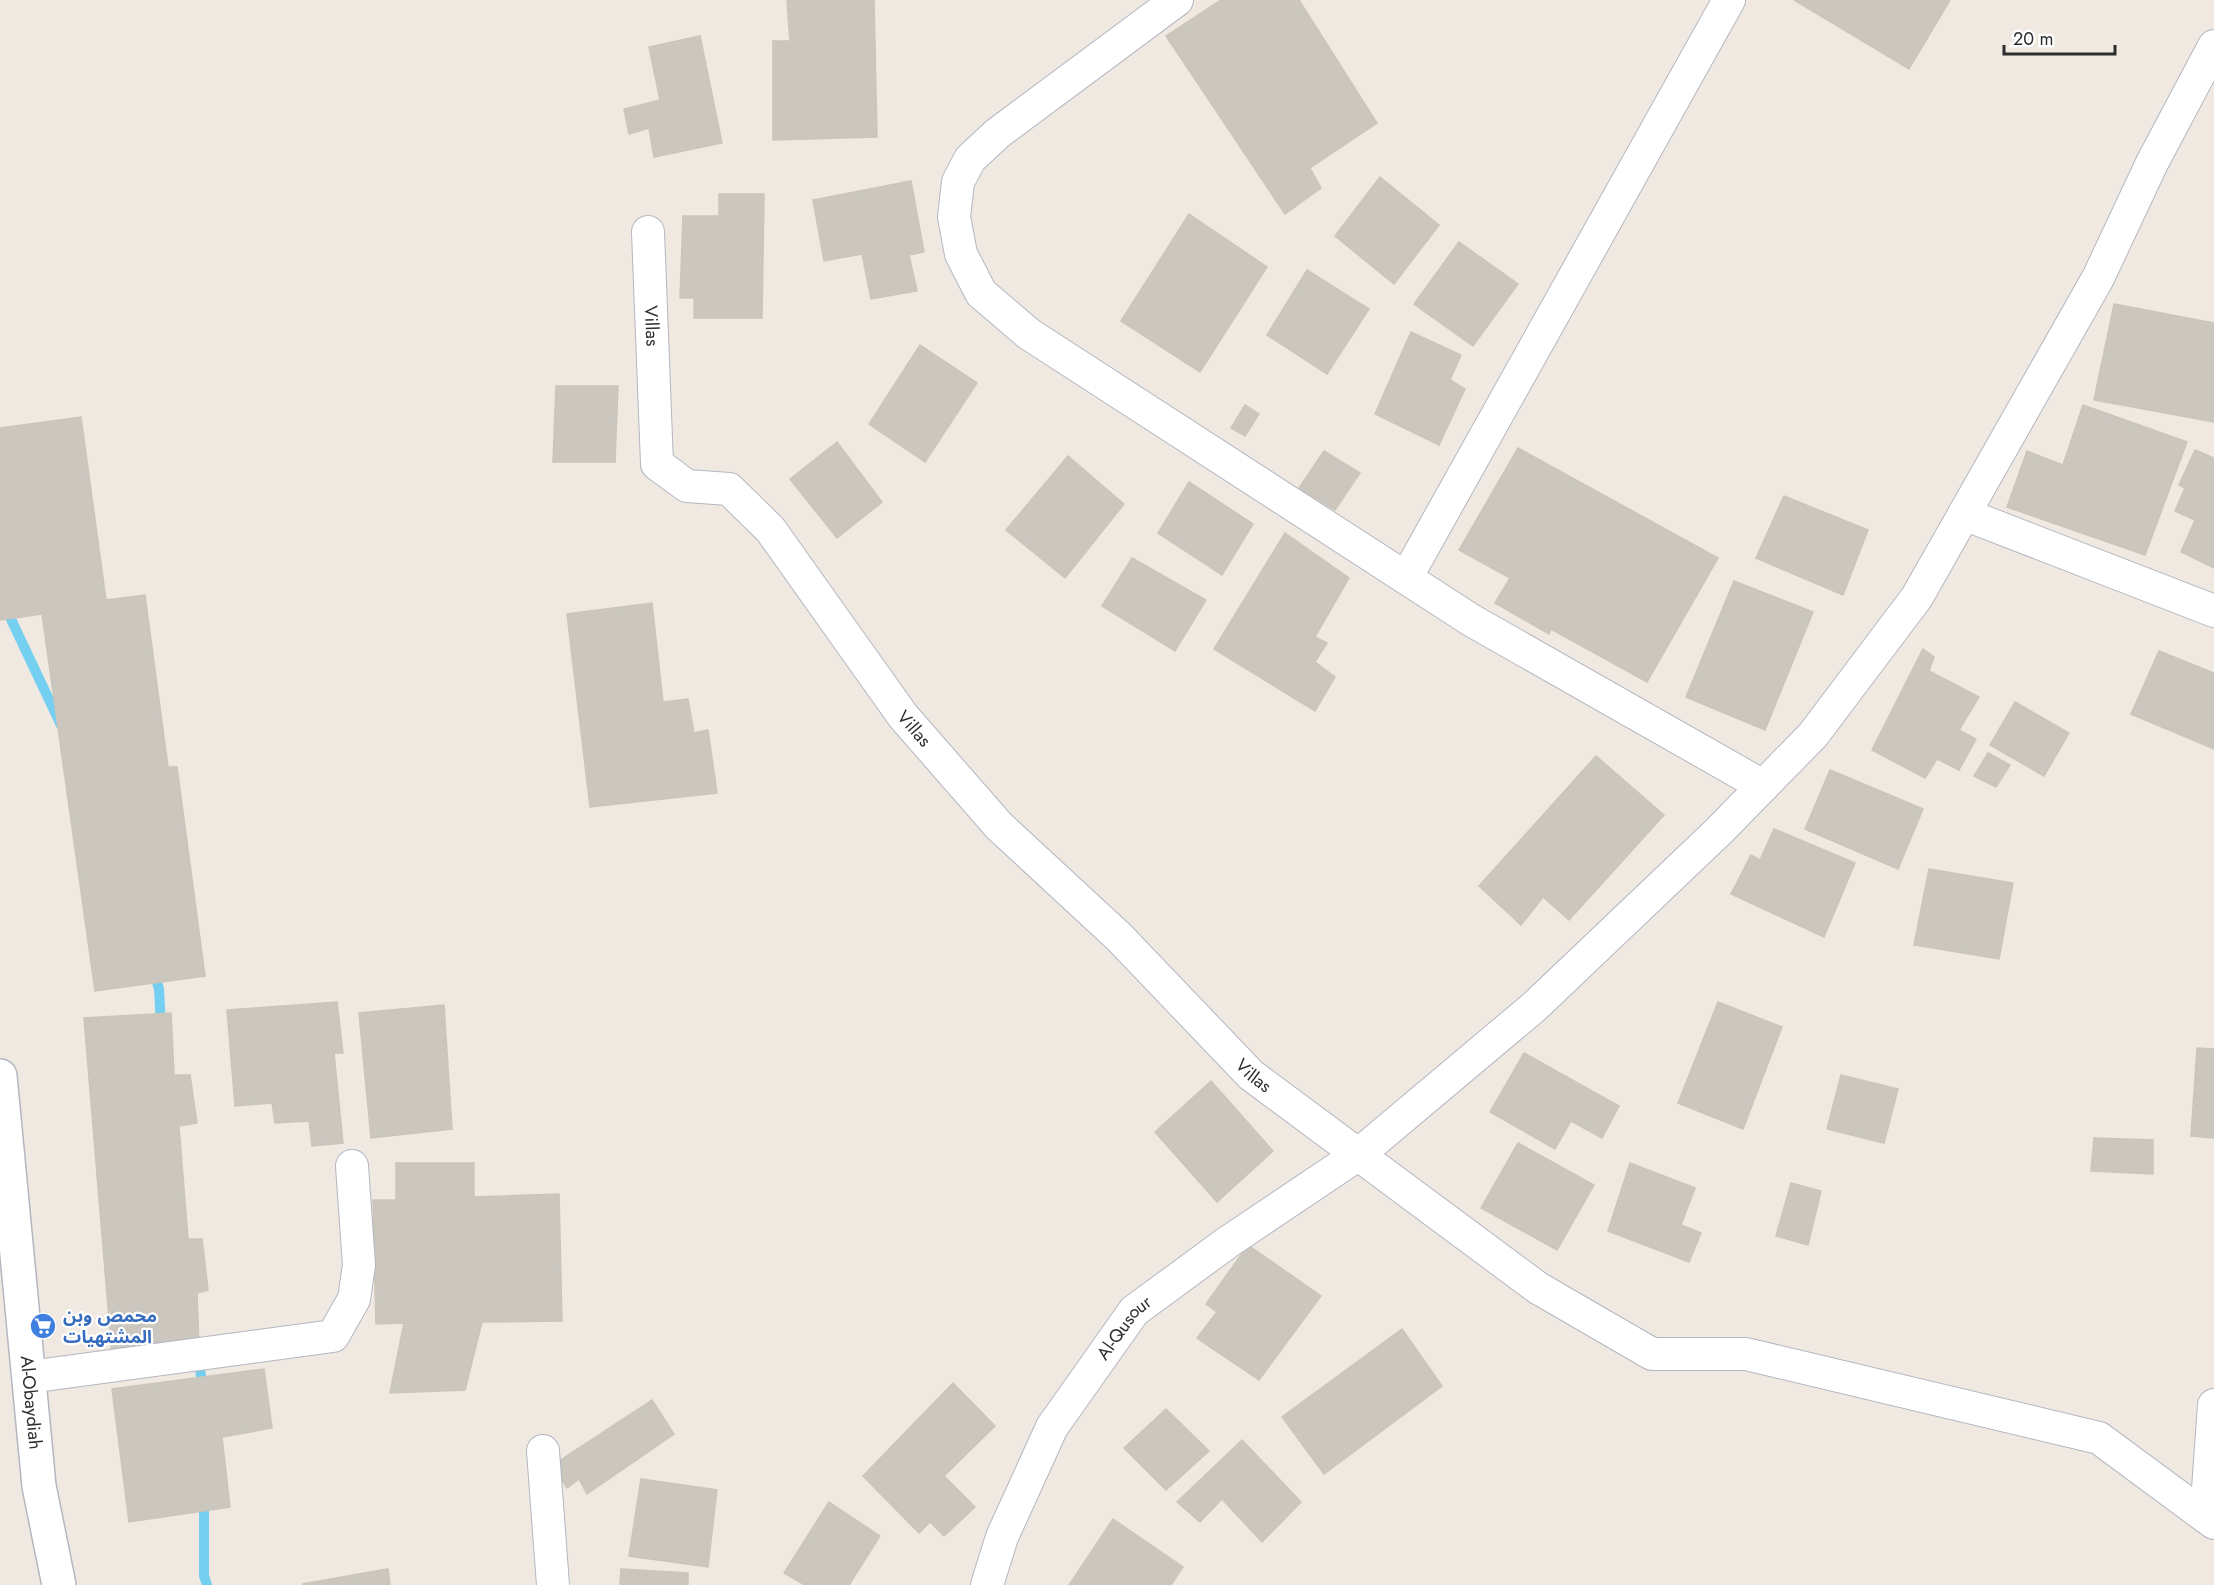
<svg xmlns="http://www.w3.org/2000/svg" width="2214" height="1585" font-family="Jost,'Noto Sans Arabic',sans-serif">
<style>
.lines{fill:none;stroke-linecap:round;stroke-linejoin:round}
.stream{stroke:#75cff0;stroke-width:10}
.building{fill:#cbc7bf;stroke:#cbc5ba;stroke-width:1.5}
.street-casing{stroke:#b4b7c1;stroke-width:34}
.secondary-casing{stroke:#b4b7c1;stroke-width:36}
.street{stroke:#fff;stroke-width:32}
.secondary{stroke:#fff;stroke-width:33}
.labels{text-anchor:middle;stroke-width:4.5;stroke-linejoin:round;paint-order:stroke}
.street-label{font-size:18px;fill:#2e2e2e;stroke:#fff}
.shop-label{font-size:18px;font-weight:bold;fill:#366cbe;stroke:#fff;text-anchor:start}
</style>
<rect width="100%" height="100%" fill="#efe9e1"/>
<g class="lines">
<g class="stream">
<path d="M0 596 61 725"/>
<path d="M153 969 159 989 161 1027"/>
<path d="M198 1355 203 1390"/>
<path d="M204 1499V1576L207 1585"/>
</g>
</g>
<g class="building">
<path d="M787 0H874L877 137 773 140V41H790Z"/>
<path d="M1221 0H1299L1377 123 1310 168 1321 188 1285 214 1166 36Z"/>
<path d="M1794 0H1950L1909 69Z"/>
<path d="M700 36 722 143 654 157 649 128 629 134 624 109 660 100 649 47Z"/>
<path d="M1380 177 1439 225 1394 284 1335 236Z"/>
<path d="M911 181 924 252 909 255 917 291 871 299 862 254 824 261 813 200Z"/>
<path d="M719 194H764L762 318H694V298H680L683 216H719Z"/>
<path d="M1189 214 1267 267 1200 372 1121 321Z"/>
<path d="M1459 242 1518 284 1473 346 1414 304Z"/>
<path d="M1307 270 1369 309 1327 374 1267 335Z"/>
<path d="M2114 304 2214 323V422L2094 400Z"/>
<path d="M1411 332 1461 355 1450 380 1465 389 1439 445 1375 414Z"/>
<path d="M920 345 977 383 925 462 869 424Z"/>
<path d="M556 386H618L615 462H553Z"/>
<path d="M1245 405 1259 414 1245 436 1231 428Z"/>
<path d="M2083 405 2187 442 2145 555 2007 507 2027 451 2063 465Z"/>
<path d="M81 417 106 600 145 595 168 767H177L205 976 95 991 42 614 0 620V428Z"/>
<path d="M837 442 882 502 837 538 790 479Z"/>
<path d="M1518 448 1718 558 1647 682 1551 629 1549 634 1495 603 1510 578 1459 550Z"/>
<path d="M2195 450 2214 458V568L2181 552 2195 520 2175 511 2185 488 2179 485Z"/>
<path d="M1324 451 1360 473 1335 510 1299 488Z"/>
<path d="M1068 456 1124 504 1065 578 1006 530Z"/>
<path d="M1189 482 1253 524 1222 575 1158 533Z"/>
<path d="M1784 496 1868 530 1843 595 1756 558Z"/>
<path d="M1285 533 1349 578 1315 637 1327 643 1315 662 1335 677 1315 711 1214 649Z"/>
<path d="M1132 558 1206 600 1175 651 1102 606Z"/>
<path d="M1734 581 1813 612 1765 730 1686 697Z"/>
<path d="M652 603 663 702 688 699 694 733 708 730 717 793 590 807 567 614Z"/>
<path d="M1923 649 1934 657 1929 671 1979 697 1959 730 1976 739 1959 770 1937 759 1925 778 1872 750Z"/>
<path d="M2159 651 2214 673V749L2131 714Z"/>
<path d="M2015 702 2069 733 2044 776 1990 745Z"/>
<path d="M1988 753 2010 765 1996 787 1974 776Z"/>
<path d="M1596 756 1664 815 1569 920 1543 897 1521 925 1479 886Z"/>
<path d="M1830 770 1923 809 1898 869 1805 829Z"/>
<path d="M1774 829 1855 863 1824 937 1731 894 1751 855 1760 860Z"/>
<path d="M1929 869 2013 883 1999 959 1914 945Z"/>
<path d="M337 1002 343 1053H334L343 1143 312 1146 309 1121 275 1123 272 1103 235 1106 227 1010Z"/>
<path d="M1718 1002 1782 1027 1743 1129 1678 1103Z"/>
<path d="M444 1005 452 1129 371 1138 359 1013Z"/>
<path d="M171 1013 174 1075H190L197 1123 179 1126 188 1239H202L208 1290 197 1293 199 1347 112 1355 84 1018Z"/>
<path d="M2197 1048 2214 1049V1138L2191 1136Z"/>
<path d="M1524 1053 1619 1106 1602 1138 1571 1121 1555 1149 1490 1112Z"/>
<path d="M1841 1075 1898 1089 1884 1143 1827 1129Z"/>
<path d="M1211 1081 1273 1151 1217 1202 1155 1132Z"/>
<path d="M2094 1138 2153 1140V1174L2091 1171Z"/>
<path d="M1518 1143 1594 1185 1557 1250 1481 1208Z"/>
<path d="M396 1163H474V1197L559 1194 562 1321 482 1322 465 1390 390 1393 404 1323 376 1324 373 1200H396Z"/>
<path d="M1630 1163 1695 1188 1681 1225 1701 1233 1689 1262 1608 1231Z"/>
<path d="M1791 1183 1821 1191 1808 1245 1776 1236Z"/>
<path d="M1248 1245 1321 1296 1259 1380 1197 1338 1217 1312 1206 1304Z"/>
<path d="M1402 1329 1442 1386 1324 1474 1282 1417Z"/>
<path d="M264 1369 272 1428 222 1437 230 1507 129 1522 112 1389Z"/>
<path d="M953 1383 995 1426 944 1476 975 1507 944 1536 930 1522 919 1533 863 1476Z"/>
<path d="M652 1400 674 1434 587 1494 579 1479 567 1488 553 1465Z"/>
<path d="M1166 1409 1209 1451 1166 1490 1124 1448Z"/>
<path d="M1242 1440 1301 1502 1262 1542 1222 1499 1200 1522 1177 1502Z"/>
<path d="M641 1479 717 1490 708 1567 629 1556Z"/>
<path d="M829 1502 880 1536 849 1585H805L784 1573Z"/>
<path d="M1113 1519 1183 1567 1171 1585H1069Z"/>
<path d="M388 1569 390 1585H303V1584Z"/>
<path d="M621 1569 688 1573V1585H620Z"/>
</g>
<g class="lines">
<g class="street-casing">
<g id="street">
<path d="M1177 0 998 133 970 159 958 182 954 217 961 254 981 293 1029 334 1471 620 1763 786"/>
<path id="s1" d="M648 232 657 464 687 486 729 489 770 529 903 716 999 826 1119 937 1251 1075 1538 1288 1652 1354H1746L2099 1438 2214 1523"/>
<path d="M1964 514 2214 611"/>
<path d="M1406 578 1729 0"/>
<path d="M29 1377 333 1336 354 1299 359 1265 352 1166"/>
<path d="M543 1451 553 1585"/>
<path d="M2206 1517 2214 1405"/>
<path id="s2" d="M987 1585 1002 1537 1052 1427 1134 1311 1228 1242 1359 1154 1534 1007 1719 831 1813 735 1917 597 2098 278 2152 163 2214 46"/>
</g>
</g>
<g class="secondary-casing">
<g id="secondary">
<path id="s3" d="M0 1076 39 1486 59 1585"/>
</g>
</g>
<use href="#street" class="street"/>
<use href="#secondary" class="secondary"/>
</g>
<defs>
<g id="supermarket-disc" transform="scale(1.35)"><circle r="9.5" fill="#3f7fe0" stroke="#fff"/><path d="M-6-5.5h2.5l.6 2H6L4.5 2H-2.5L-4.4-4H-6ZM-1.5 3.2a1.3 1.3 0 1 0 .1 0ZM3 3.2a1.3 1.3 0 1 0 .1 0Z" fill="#fff"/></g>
</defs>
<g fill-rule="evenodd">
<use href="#supermarket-disc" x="43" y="1326"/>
</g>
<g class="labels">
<g class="street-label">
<text dy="6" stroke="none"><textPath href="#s1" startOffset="94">Villas</textPath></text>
<text dy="6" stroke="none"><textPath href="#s1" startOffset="615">Villas</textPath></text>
<text dy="6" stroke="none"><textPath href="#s1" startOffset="1101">Villas</textPath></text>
<text dy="6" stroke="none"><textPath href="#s2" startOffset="294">Al-Qusour</textPath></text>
<text dy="6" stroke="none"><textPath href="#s3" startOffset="328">Al-Obaydiah</textPath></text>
</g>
<g class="shop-label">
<text x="63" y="1322">محمص وبن<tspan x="63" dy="21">المشتهيات</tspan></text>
</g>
</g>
<path d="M2004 45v9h111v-9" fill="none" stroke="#2e2e2e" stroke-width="3"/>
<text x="2013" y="45" font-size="18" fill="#2e2e2e" stroke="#ffffff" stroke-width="4.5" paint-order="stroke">20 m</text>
</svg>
